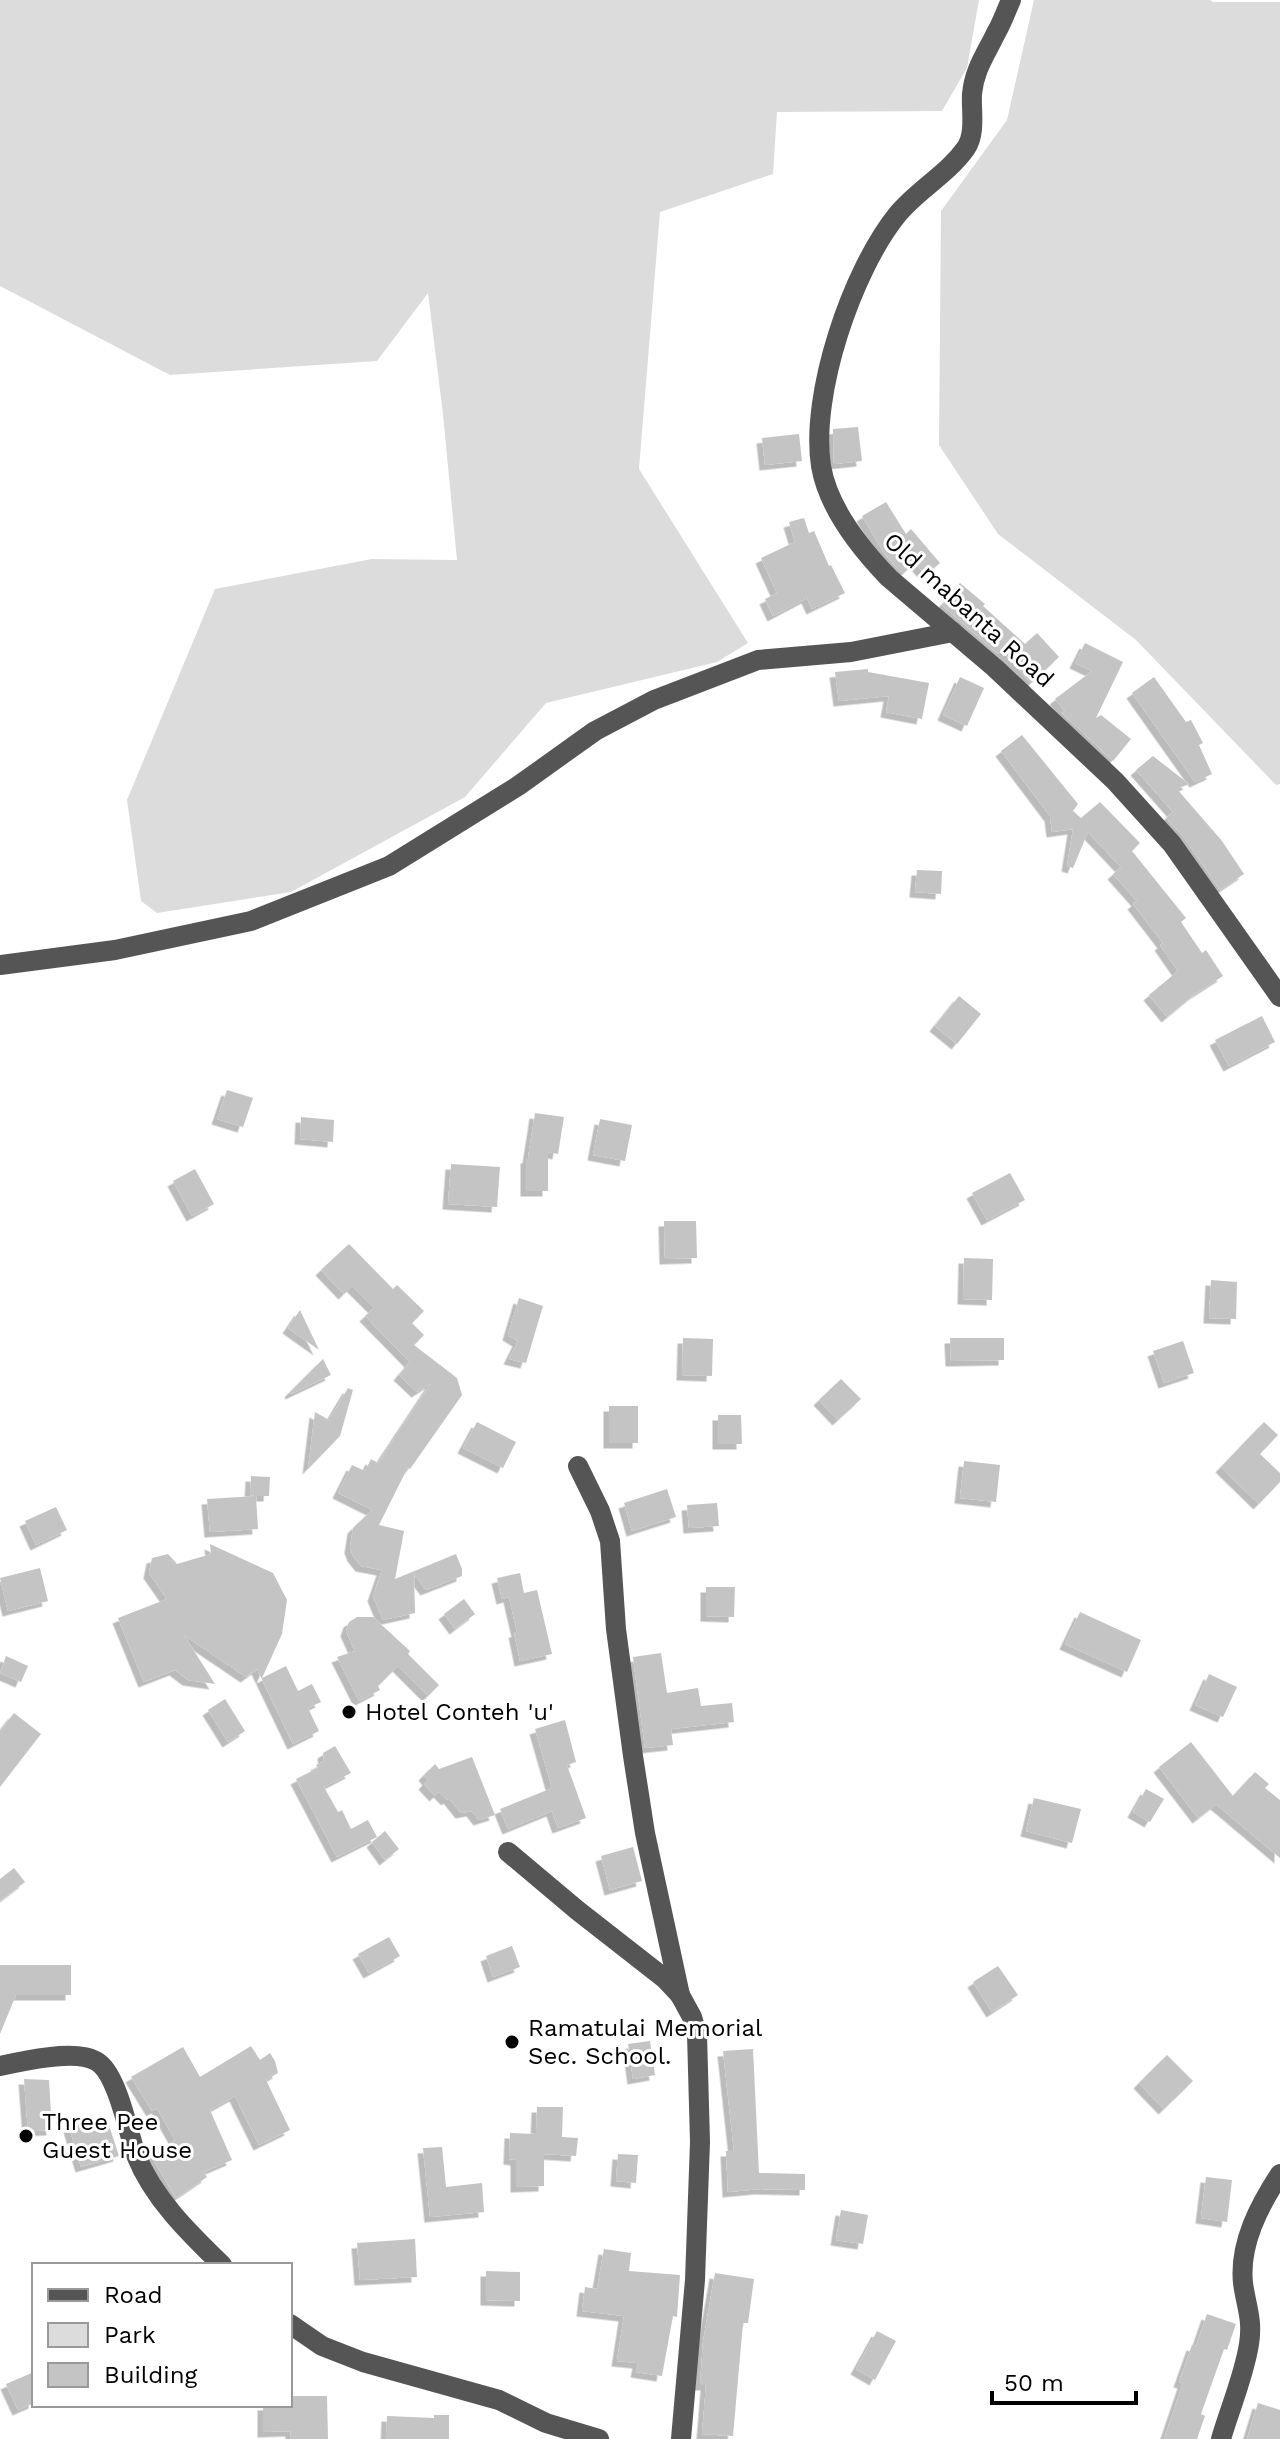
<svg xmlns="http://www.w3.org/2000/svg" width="1280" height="2439" font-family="'Work Sans',sans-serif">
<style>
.green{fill:#dcdcdc}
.building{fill:#c4c4c4;filter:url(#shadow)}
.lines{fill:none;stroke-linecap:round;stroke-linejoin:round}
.minor{stroke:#555;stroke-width:20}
.poi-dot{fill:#000;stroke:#fff;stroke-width:3}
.labels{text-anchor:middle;stroke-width:6;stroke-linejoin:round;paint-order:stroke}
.street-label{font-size:24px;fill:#000;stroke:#fff}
.poi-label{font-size:24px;fill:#000;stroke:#fff;text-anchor:start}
</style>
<defs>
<filter id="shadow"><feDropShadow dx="-5.5" dy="5.5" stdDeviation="0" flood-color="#0004"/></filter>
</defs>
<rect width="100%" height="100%" fill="#fff"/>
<g class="green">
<path d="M0 0H979L967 68 942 111 777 112 773 174 660 212 639 469 748 643 717 662 546 703 465 797 291 892 157 913 141 901 127 800 215 589 372 559 457 560 443 414 428 293 377 361 170 375 0 286Z"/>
<path d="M1034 0H1210L1213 2H1280V784L1276 785 1136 640 998 534 939 445 941 211 1007 120Z"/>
</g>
<g class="building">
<path d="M858 427 862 461 834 464 833 429Z"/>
<path d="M799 434 802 461 765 465 762 438Z"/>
<path d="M886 502 906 534 911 529 940 563 926 575 915 563 903 573 898 569 884 553 862 516Z"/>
<path d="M804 518 809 533 814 531 829 566 831 565 845 593 812 609 807 598 773 616 765 599 777 593 761 558 795 542 789 522Z"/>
<path d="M960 583 985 604 983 606 1025 644 1037 633 1059 657 1031 683 1001 650 998 654 942 605Z"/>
<path d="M1085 643 1123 662 1096 718 1101 715 1131 739 1113 761 1062 713 1065 711 1055 699 1092 671 1075 663Z"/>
<path d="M868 669V672L929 683 922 719 886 712 889 696 839 701 835 672Z"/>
<path d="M960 677 984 688 967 726 943 715Z"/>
<path d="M1154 677 1186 722 1191 720 1203 743 1199 745 1212 774 1195 782 1132 693Z"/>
<path d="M1022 735 1078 804 1073 811 1081 818 1100 802 1140 843 1132 851 1186 918 1181 922 1202 953 1206 950 1223 976 1195 994 1167 1017 1149 995 1178 971 1160 945 1163 943 1133 904 1137 901 1113 874 1121 867 1088 832 1073 868 1067 866 1073 829 1052 832 1050 816 1001 751Z"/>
<path d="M1153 756 1189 784 1177 789 1222 841 1244 874 1220 890 1183 836 1166 818 1173 812 1136 770Z"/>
<path d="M917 870 942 871 941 894 915 892Z"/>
<path d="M959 996 981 1014 957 1044 935 1026Z"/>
<path d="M1262 1016 1275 1042 1229 1066 1215 1040Z"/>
<path d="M227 1090 253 1098 243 1127 217 1119Z"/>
<path d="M535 1113 564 1117 558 1154 548 1152V1191H526V1158H528Z"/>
<path d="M301 1117 334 1120 333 1142 300 1139Z"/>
<path d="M600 1119 632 1125 625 1161 593 1155Z"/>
<path d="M451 1164 500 1167 497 1207 448 1204Z"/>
<path d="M195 1169 214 1204 192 1216 173 1181Z"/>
<path d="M1010 1173 1025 1200 987 1220 972 1193Z"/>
<path d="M664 1221H696L697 1258 665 1259Z"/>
<path d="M349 1244 393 1289 397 1285 424 1311 412 1323 424 1335 414 1345 457 1378 462 1395 410 1469 408 1467 379 1525 404 1531 395 1579 456 1554 462 1569V1576L426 1590 414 1574 415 1613 383 1620 373 1596 382 1570 361 1566 353 1556 350 1548 353 1528 372 1510 338 1493 352 1465 365 1471 371 1459 378 1463 431 1383 417 1392 399 1375 410 1362 365 1316 374 1308 352 1286 344 1294 321 1270Z"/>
<path d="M964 1258 993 1259 992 1300 963 1299Z"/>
<path d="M1211 1280 1237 1282 1236 1319 1209 1318Z"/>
<path d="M519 1298 543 1306 526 1363 509 1359 518 1341 508 1335Z"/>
<path d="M300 1310 319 1350 288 1328Z"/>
<path d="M683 1338 713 1339 712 1376 682 1375Z"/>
<path d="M950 1338H1004V1360L951 1361Z"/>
<path d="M1183 1341 1194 1373 1164 1383 1153 1351Z"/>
<path d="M323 1359 331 1375 291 1394 290 1392Z"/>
<path d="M841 1379 861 1399 838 1420 819 1400Z"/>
<path d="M348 1388 353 1390 340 1436 308 1469 315 1412 329 1420Z"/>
<rect x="609" y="1406" width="29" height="37"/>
<path d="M718 1415H741L742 1444H718Z"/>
<path d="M477 1422 516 1442 503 1468 463 1448Z"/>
<path d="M1264 1422 1278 1435 1260 1454 1280 1473V1482L1259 1504 1221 1467Z"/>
<path d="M964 1461 1000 1465 996 1502 960 1498Z"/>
<path d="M251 1476 270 1477 269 1496H256L258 1529 210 1532 207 1499 256 1496 250 1495Z"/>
<path d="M667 1489 676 1517 632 1531 624 1503Z"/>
<path d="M717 1503 719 1526 689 1528 687 1505Z"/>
<path d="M56 1507 67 1530 36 1545 25 1521Z"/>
<path d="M210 1544 273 1573 287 1600 282 1634 262 1678 286 1666 298 1691 312 1684 321 1702 308 1708 319 1731 293 1744 257 1669 246 1677 184 1635 215 1684 188 1680 175 1670 144 1682 118 1618 167 1599 149 1573 152 1558 168 1554 177 1564 211 1554Z"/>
<path d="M40 1568 48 1601 8 1611 0 1578Z"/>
<path d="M520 1573 524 1593 537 1590 552 1654 520 1661 514 1632H517L509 1597 502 1599 497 1578Z"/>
<path d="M706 1587H735L734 1617 706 1616Z"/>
<path d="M464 1599 475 1614 455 1629 444 1614Z"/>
<path d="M1080 1612 1141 1640 1127 1672 1065 1644Z"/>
<path d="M357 1617H373L410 1651 408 1654 439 1685 428 1696 398 1666 378 1686 380 1690 359 1701 337 1657 355 1651 346 1631 349 1622Z"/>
<path d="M661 1653 667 1693 698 1688 701 1706 732 1703 734 1722 671 1729 673 1745 645 1748 633 1657Z"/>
<path d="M6 1656 28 1666 21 1682 0 1673Z"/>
<path d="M1209 1674 1237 1687 1223 1717 1195 1705Z"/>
<path d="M225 1699 245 1731 228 1742 208 1710Z"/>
<path d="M14 1713 41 1734 0 1787V1731Z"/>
<path d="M565 1720 576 1762 567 1765 586 1818 558 1828 552 1811 508 1829 500 1809 552 1788 535 1729Z"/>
<path d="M1191 1742 1233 1796 1255 1772 1269 1784 1265 1788 1280 1800V1858L1216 1804 1198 1818 1159 1767Z"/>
<path d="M335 1746 351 1773 324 1787 338 1812 342 1810 351 1829 368 1820 377 1837 337 1857 296 1779 318 1768 316 1765 324 1761 323 1753Z"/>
<path d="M472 1757 495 1815 479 1820 472 1811 461 1813 449 1798 447 1800 439 1792 435 1796 424 1784 428 1780 424 1775 435 1764 439 1769Z"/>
<path d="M1146 1789 1164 1799 1150 1822 1133 1812Z"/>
<path d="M1034 1798 1081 1809 1072 1843 1026 1831Z"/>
<path d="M385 1831 399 1849 385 1860 372 1842Z"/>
<path d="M633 1847 642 1881 610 1890 601 1856Z"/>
<path d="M14 1868 25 1882 0 1901V1879Z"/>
<path d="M389 1937 400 1956 369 1973 358 1954Z"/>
<path d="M512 1946 520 1967 493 1977 486 1956Z"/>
<path d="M0 1965H71V1995H16L0 2034Z"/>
<path d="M998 1966 1018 1995 992 2012 973 1982Z"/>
<path d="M650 2041 655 2075 633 2079 628 2044Z"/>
<path d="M251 2046 260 2060 270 2053 275 2061 278 2073 266 2080 290 2130 259 2145 235 2096 210 2110 232 2160 204 2172 207 2177 176 2198 151 2156 175 2140 157 2108 152 2111 131 2077 183 2047 200 2077Z"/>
<path d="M753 2049 759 2173 805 2174V2190L760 2189 728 2192 726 2151H734L723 2051Z"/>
<path d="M1167 2055 1193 2081 1164 2109 1139 2083Z"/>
<path d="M24 2079 49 2080 52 2130 28 2131Z"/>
<path d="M537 2107H563L562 2137 578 2138 576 2156 544 2154V2186L516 2187V2160L509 2159 510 2133 536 2134Z"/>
<path d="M106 2116 119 2156 81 2167 69 2127Z"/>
<path d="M442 2147 446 2187 482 2183 484 2212 430 2217 423 2148Z"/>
<path d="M618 2154 638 2155 636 2183 616 2181Z"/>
<path d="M1206 2177 1232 2180 1227 2222 1201 2218Z"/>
<path d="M841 2210 868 2215 863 2244 836 2240Z"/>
<path d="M415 2239 417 2277 360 2280 357 2243Z"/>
<path d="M604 2249 631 2253 629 2271 680 2275 677 2317 673 2316 662 2376 636 2372 638 2363 617 2361 624 2316 582 2311 585 2287 597 2289Z"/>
<path d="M486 2271 520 2272V2301L486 2300Z"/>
<path d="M715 2273 754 2279 748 2323H743L733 2436 702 2434 706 2385H700L703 2342Z"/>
<path d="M1207 2314 1236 2324 1227 2350 1224 2349 1201 2414 1205 2416 1197 2439H1164L1183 2383 1179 2382 1192 2345 1196 2346Z"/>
<path d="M877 2331 896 2341 875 2380 856 2369Z"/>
<path d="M34 2372V2403L18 2410 6 2384Z"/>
<path d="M290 2396H327L328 2439H290L291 2431 263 2432V2405H290Z"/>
<path d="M1258 2403 1280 2410V2439H1247Z"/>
<path d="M434 2415H449V2439H386L387 2416 434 2418Z"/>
</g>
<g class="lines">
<g class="minor">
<path d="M1011 0C1006 11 1002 23 996 33 986 54 974 70 972 94 971 111 976 133 966 148 947 175 917 190 897 215 852 271 810 394 821 466 828 508 860 548 889 578L995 668 1115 781 1172 844 1280 997"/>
<path d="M0 965 115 950 251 921 389 866 518 786 595 731 654 700 758 660 851 652 953 632"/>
<path d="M578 1466 600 1511 610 1541 616 1629 633 1756 645 1833 680 1995"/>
<path d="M508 1852 577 1910 664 1978 680 1995 692 2017 697 2034 700 2142 695 2280 681 2439"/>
<path d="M0 2066C22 2061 76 2049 96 2061 117 2072 128 2132 136 2155 153 2198 189 2233 222 2265"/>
<path d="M290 2324 322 2346 363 2362 499 2400 546 2423 599 2439"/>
<path d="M1221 2439C1230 2408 1244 2376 1249 2344 1253 2319 1246 2306 1243 2283 1239 2244 1259 2206 1280 2174"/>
</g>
</g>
<g class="poi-dot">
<circle cx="349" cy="1712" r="8"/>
<circle cx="512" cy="2042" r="8"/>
<circle cx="26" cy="2136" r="8"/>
</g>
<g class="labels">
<g class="street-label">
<text transform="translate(969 610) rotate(42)" y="8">Old mabanta Road</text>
</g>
<g class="poi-label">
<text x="365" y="1720">Hotel Conteh 'u'</text>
<text x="528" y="2036">Ramatulai Memorial<tspan x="528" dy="28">Sec. School.</tspan></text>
<text x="42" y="2130">Three Pee<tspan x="42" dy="28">Guest House</tspan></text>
</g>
</g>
<rect x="32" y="2263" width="260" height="144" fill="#ffffff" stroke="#999999" stroke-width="2"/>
<rect x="48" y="2289" width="40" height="12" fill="#555555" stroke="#999999" stroke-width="2"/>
<text x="104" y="2303" font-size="24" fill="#000000">Road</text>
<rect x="48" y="2323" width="40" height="24" fill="#dcdcdc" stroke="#999999" stroke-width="2"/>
<text x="104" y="2343" font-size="24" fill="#000000">Park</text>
<rect x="48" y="2363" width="40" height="24" fill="#c4c4c4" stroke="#999999" stroke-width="2"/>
<text x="104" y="2383" font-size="24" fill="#000000">Building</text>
<path d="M992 2391v12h144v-12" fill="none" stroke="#000000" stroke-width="4"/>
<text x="1004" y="2391" font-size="24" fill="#000000" stroke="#ffffff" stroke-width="6" paint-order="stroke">50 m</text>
</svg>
